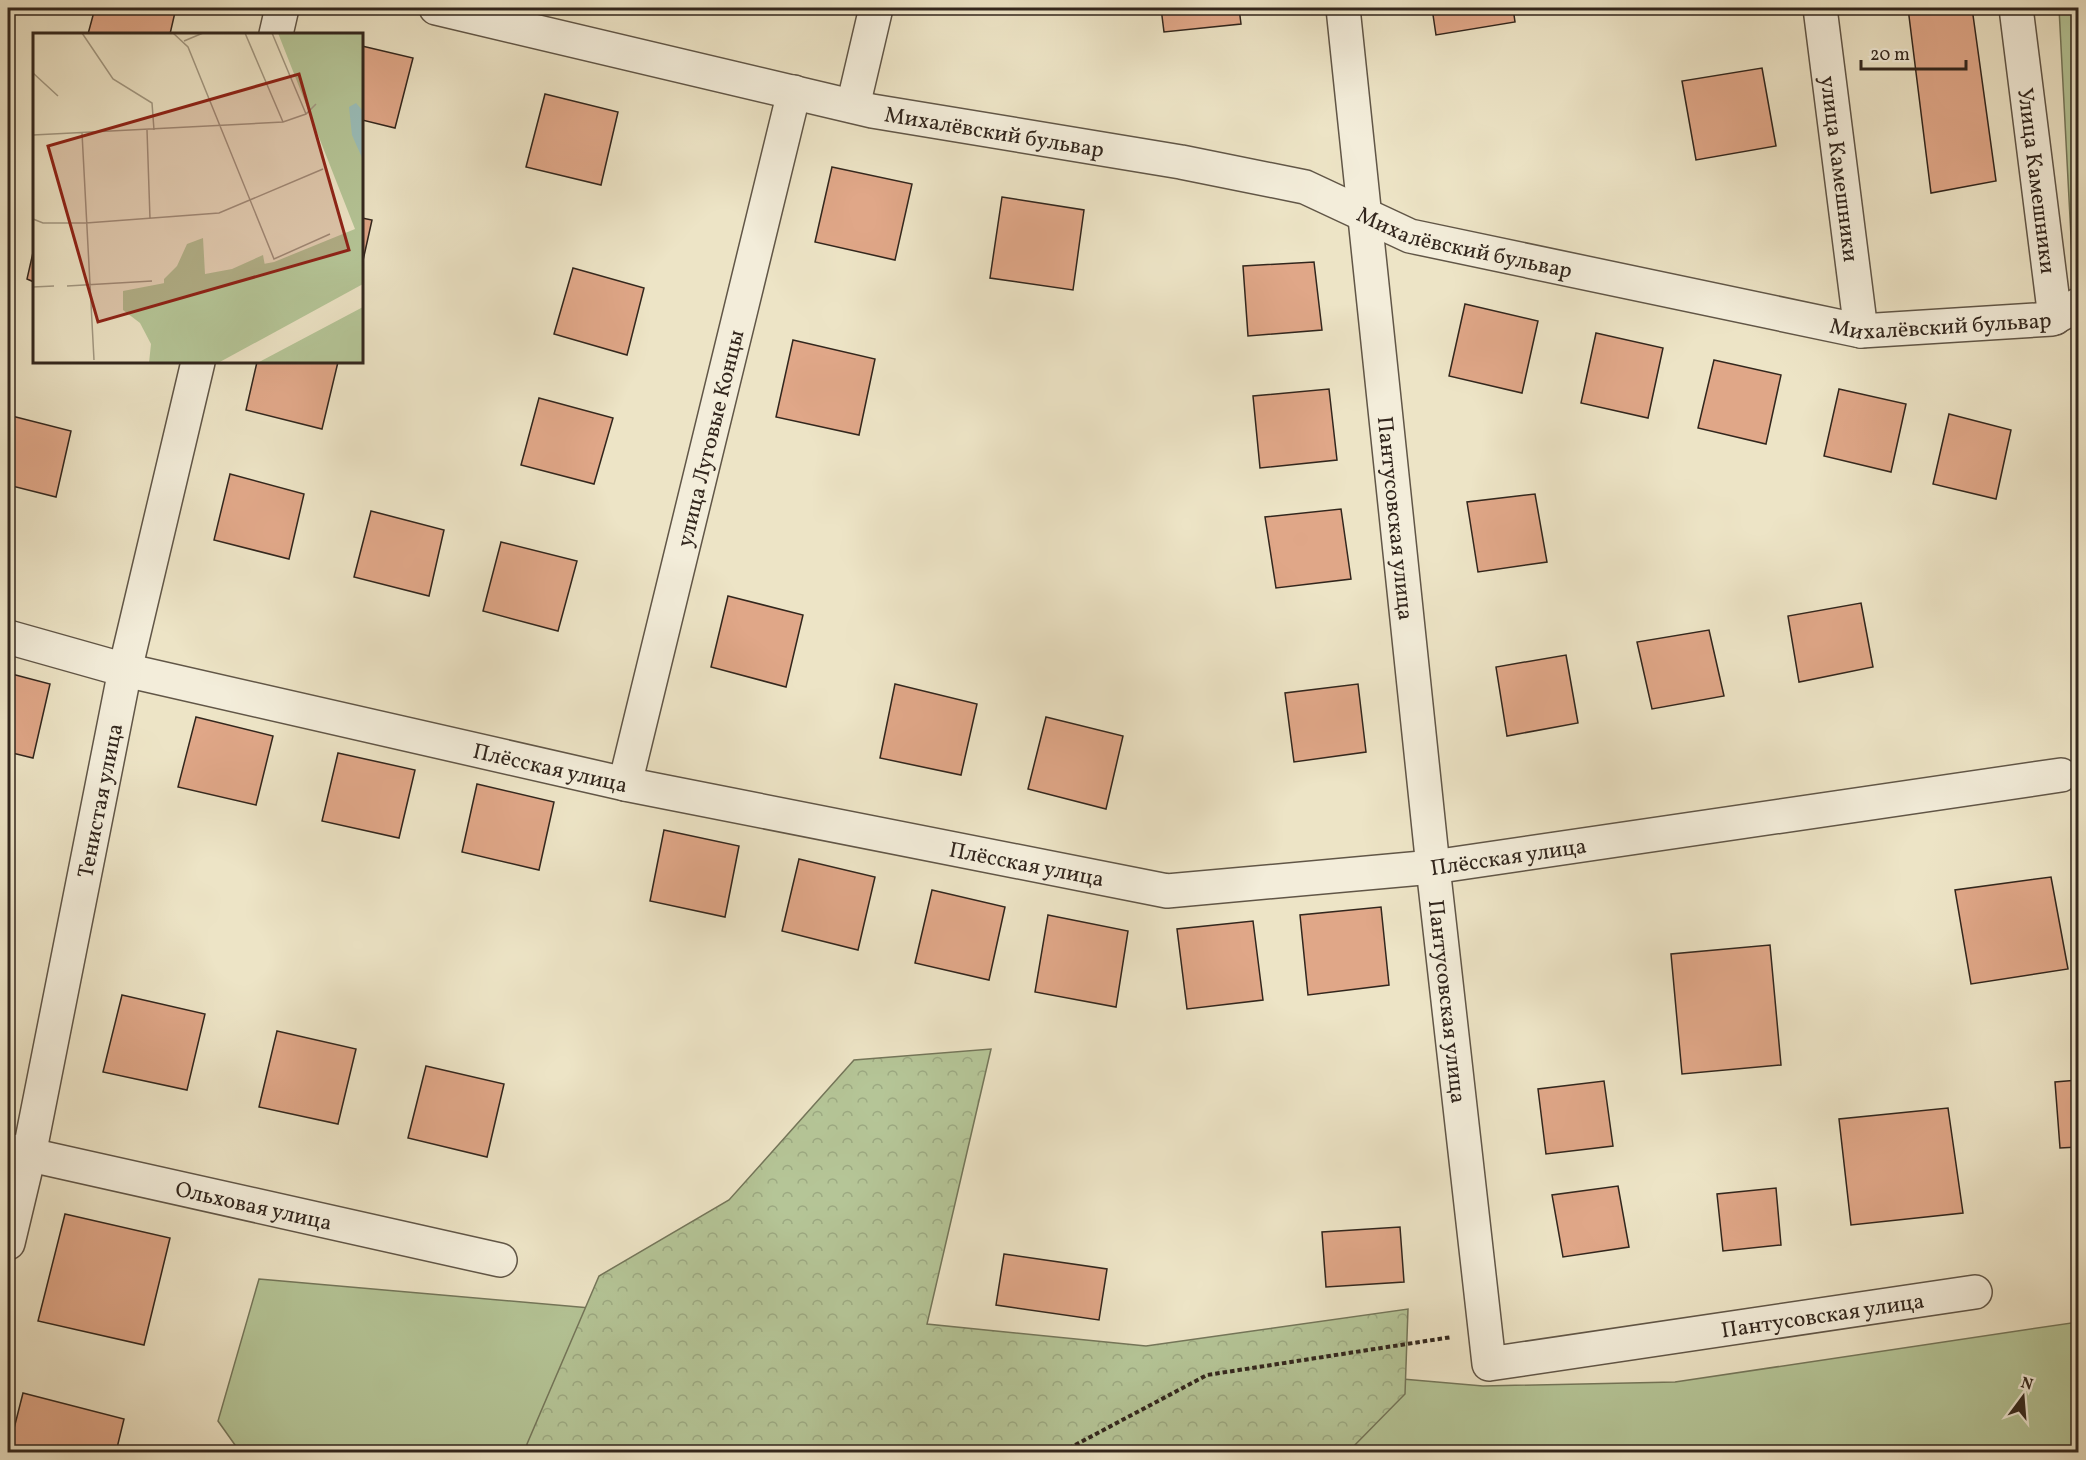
<svg xmlns="http://www.w3.org/2000/svg" width="2086" height="1460" font-family="Vollkorn,serif">
<style>
.grass{fill:#b5c597;stroke:#74765a;stroke-width:1.5}
.forest{fill:url(#forest-crowns);stroke:#74765a;stroke-width:1.5}
.building{fill:#e0a788;stroke:#32261d;stroke-width:1.5}
.lines{fill:none;stroke-linecap:round;stroke-linejoin:round}
.street-casing{stroke:#615647;stroke-width:36}
.path{stroke:#32261d;stroke-width:4;stroke-dasharray:4.5 3;stroke-linecap:butt}
.street{stroke:#f3edda;stroke-width:33}
.labels{text-anchor:middle;stroke-width:6;stroke-linejoin:round;paint-order:stroke}
.street-label{font-size:22px;fill:#32261d;stroke:#f3edda}
.inset-road{fill:none;stroke:#a29882;stroke-width:1.5}
.view{fill:#8f2418;fill-opacity:0.15;stroke:#8f2418;stroke-width:3}
.inset-edge{fill:none;stroke:#32261d;stroke-width:3}
</style>
<defs>
<pattern id="forest-crowns" width="20" height="18" patternUnits="userSpaceOnUse" patternTransform="scale(1.5)"><rect width="20" height="18" fill="#b5c597"/><path d="M2 6a3 3 0 1 1 6 0M12 15a3 3 0 1 1 6 0" fill="none" stroke="#9ca982"/></pattern>
</defs>
<rect width="100%" height="100%" fill="#ede4c6"/>
<filter id="stains"><feTurbulence type="fractalNoise" baseFrequency=".00333" numOctaves="4"/><feColorMatrix values="0 0 0 0 .2 0 0 0 0 .09 0 0 0 0 .02 0 0 0 .5 -.17"/></filter>
<radialGradient id="worn" r=".72"><stop offset=".6" stop-color="#630" stop-opacity="0"/><stop offset="1" stop-color="#630" stop-opacity=".3"/></radialGradient>
<g class="grass">
<path d="M2059 8H2078V370Z"/>
<path d="M259 1279 1483 1386 1675 1382 2078 1322V1452H240L218 1421Z"/>
</g>
<path class="forest" d="M991 1049 927 1324 1146 1346 1408 1309 1405 1394 1348 1452H526L527 1444 599 1276 729 1200 854 1060Z"/>
<g class="building">
<path d="M95 8H176L170 34H88Z"/>
<path d="M1161 8H1239L1241 24 1164 32Z"/>
<path d="M1432 8H1513L1515 22 1436 35Z"/>
<path d="M1908 8H1972L1996 181 1931 193Z"/>
<path d="M362 46 413 58 395 128 362 120Z"/>
<path d="M1762 68 1776 146 1696 160 1682 81Z"/>
<path d="M545 94 618 112 601 185 526 167Z"/>
<path d="M832 167 912 184 895 260 815 242Z"/>
<path d="M1002 197 1084 210 1073 290 990 278Z"/>
<path d="M362 218 372 220 362 265Z"/>
<path d="M34 248V282L27 279Z"/>
<path d="M1314 262 1322 330 1248 336 1243 266Z"/>
<path d="M573 268 644 288 627 355 554 334Z"/>
<path d="M1465 304 1538 321 1522 393 1449 376Z"/>
<path d="M1596 333 1663 348 1648 418 1581 403Z"/>
<path d="M793 340 875 359 859 435 776 417Z"/>
<path d="M1714 360 1781 375 1766 444 1698 428Z"/>
<path d="M257 362H338L322 429 246 410Z"/>
<path d="M1329 389 1337 460 1260 468 1253 396Z"/>
<path d="M1839 389 1906 404 1891 472 1824 456Z"/>
<path d="M539 398 613 418 594 484 521 465Z"/>
<path d="M1949 414 2011 430 1996 499 1933 484Z"/>
<path d="M8 415 71 431 56 497 8 485Z"/>
<path d="M230 474 304 494 289 559 214 540Z"/>
<path d="M1535 494 1547 562 1478 572 1467 502Z"/>
<path d="M1341 509 1351 579 1276 588 1265 517Z"/>
<path d="M371 511 444 530 429 596 354 577Z"/>
<path d="M501 542 577 561 558 631 483 611Z"/>
<path d="M728 596 803 615 786 687 711 667Z"/>
<path d="M1861 603 1873 667 1799 682 1788 616Z"/>
<path d="M1709 630 1724 696 1652 709 1637 642Z"/>
<path d="M1566 655 1578 723 1507 736 1496 667Z"/>
<path d="M8 673 50 684 33 758 8 752Z"/>
<path d="M895 684 977 704 961 775 880 758Z"/>
<path d="M1358 684 1366 752 1294 762 1285 693Z"/>
<path d="M196 717 273 736 256 805 178 787Z"/>
<path d="M1046 717 1123 736 1106 809 1028 789Z"/>
<path d="M338 753 415 770 399 838 322 821Z"/>
<path d="M477 784 554 802 539 870 462 852Z"/>
<path d="M664 830 739 846 725 917 650 901Z"/>
<path d="M799 859 875 877 858 950 782 931Z"/>
<path d="M2051 877 2068 969 1971 984 1955 890Z"/>
<path d="M932 890 1005 907 989 980 915 963Z"/>
<path d="M1381 907 1389 985 1308 995 1300 915Z"/>
<path d="M1048 915 1128 931 1116 1007 1035 992Z"/>
<path d="M1253 921 1263 1000 1187 1009 1177 929Z"/>
<path d="M1770 945 1781 1065 1682 1074 1671 954Z"/>
<path d="M122 995 205 1014 187 1090 103 1072Z"/>
<path d="M277 1031 356 1049 338 1124 259 1107Z"/>
<path d="M426 1066 504 1084 487 1157 408 1138Z"/>
<path d="M2078 1080V1147L2060 1148 2055 1082Z"/>
<path d="M1604 1081 1613 1146 1546 1154 1538 1089Z"/>
<path d="M1948 1108 1963 1213 1851 1225 1839 1119Z"/>
<path d="M1618 1186 1629 1247 1563 1257 1552 1195Z"/>
<path d="M1776 1188 1781 1245 1723 1251 1717 1194Z"/>
<path d="M65 1214 170 1238 144 1345 38 1321Z"/>
<path d="M1400 1227 1404 1282 1326 1287 1322 1232Z"/>
<path d="M1004 1254 1107 1269 1099 1320 996 1305Z"/>
<path d="M23 1393 124 1419 116 1452H8Z"/>
</g>
<g class="lines">
<g class="street-casing">
<g id="street">
<path id="s1" d="M436 8 872 111 1181 162 1305 187 1410 236 1861 331 2052 319 2078 305"/>
<path id="s2" d="M1343 8 1433 867 1489 1364 1975 1292"/>
<path id="s3" d="M1820 8 1861 331"/>
<path id="s4" d="M2016 8 2055 318"/>
<path d="M276 34 282 8"/>
<path d="M853 106 876 8"/>
<path id="s5" d="M8 637 125 670 625 784 1167 891 1433 867 2061 775"/>
<path id="s6" d="M625 784 794 92"/>
<path id="s7" d="M8 1150 500 1260"/>
<path id="s8" d="M8 1243 29 1155 125 670 198 362"/>
</g>
</g>
<path class="path" d="M1062 1452 1207 1375 1452 1337"/>
<use href="#street" class="street"/>
</g>
<g class="labels">
<g class="street-label">
<text dy="8" stroke="none"><textPath href="#s1" startOffset="572">Михалёвский бульвар</textPath></text>
<text dy="8" stroke="none"><textPath href="#s3" startOffset="162">улица Камешники</textPath></text>
<text dy="8" stroke="none"><textPath href="#s4" startOffset="174">Улица Камешники</textPath></text>
<text dy="8" stroke="none"><textPath href="#s1" startOffset="1058">Михалёвский бульвар</textPath></text>
<text dy="8" stroke="none"><textPath href="#s1" startOffset="1544">Михалёвский бульвар</textPath></text>
<text dy="8" stroke="none"><textPath href="#s6" startOffset="356">улица Луговые Концы</textPath></text>
<text dy="8" stroke="none"><textPath href="#s2" startOffset="513">Пантусовская улица</textPath></text>
<text dy="8" stroke="none"><textPath href="#s5" startOffset="558">Плёсская улица</textPath></text>
<text dy="8" stroke="none"><textPath href="#s8" startOffset="452">Тенистая улица</textPath></text>
<text dy="8" stroke="none"><textPath href="#s5" startOffset="1530">Плёсская улица</textPath></text>
<text dy="8" stroke="none"><textPath href="#s5" startOffset="1044">Плёсская улица</textPath></text>
<text dy="8" stroke="none"><textPath href="#s2" startOffset="999">Пантусовская улица</textPath></text>
<text dy="8" stroke="none"><textPath href="#s7" startOffset="252">Ольховая улица</textPath></text>
<text dy="8" stroke="none"><textPath href="#s2" startOffset="1701">Пантусовская улица</textPath></text>
</g>
</g>
<g transform="translate(33 33)">
<rect width="330" height="330" fill="#ede4c6"/>
<path d="M245 0H330V251L185 330H116L118 311 107 290 90 277V258L241 229 322 196ZM330 274V330H225L228 328Z" fill="#b5c597"/>
<path d="M170 205 172 241 199 236 230 222 232 233 227 243 205 253 202 270 185 287 150 308 137 300 131 281V246L144 233 154 211ZM330 288V330H241L255 318 296 308Z" fill="#b5c597"/>
<path d="M323 70 330 78V127L319 102 316 74Z" fill="#9abeba"/>
<path class="inset-road" d="M49 0 80 46 119 70 121 97M140 0 155 14 241 226 297 201M212 0 250 89M239 0 273 81M151 8 170 0M0 40 25 63M114 97 117 186M49 100 61 327M0 102 250 89 273 81 283 71M0 186 10 190H53L186 180 290 136M34 253 119 248M0 254 21 253"/>
<path class="view" d="M266 41 316 217 65 289 15 113Z"/>
<rect width="330" height="330" class="inset-edge"/>
</g>
<rect width="2086" height="1460" fill="none" stroke="#ede4c6" stroke-width="30"/>
<rect x="9" y="9" width="2068" height="1442" fill="none" stroke="#32261d" stroke-width="3"/>
<rect x="15" y="15" width="2056" height="1430" fill="none" stroke="#32261d" stroke-width="1.5"/>
<g transform="translate(2023 1397) rotate(16)" stroke="#f3edda" stroke-width="4.5" paint-order="stroke">
<path d="M0-4.5L10 22L0 15L-10 22Z" fill="#32261d"/>
<text y="-9" font-size="16" font-weight="bold" text-anchor="middle" fill="#32261d">N</text>
</g>
<path d="M1861 60v9h105v-9" fill="none" stroke="#32261d" stroke-width="3"/>
<text x="1870" y="60" font-size="18" fill="#32261d" stroke="#f3edda" stroke-width="4.5" paint-order="stroke">20 m</text>
<rect width="100%" height="100%" filter="url(#stains)"/>
<rect width="100%" height="100%" fill="url(#worn)"/>
</svg>
